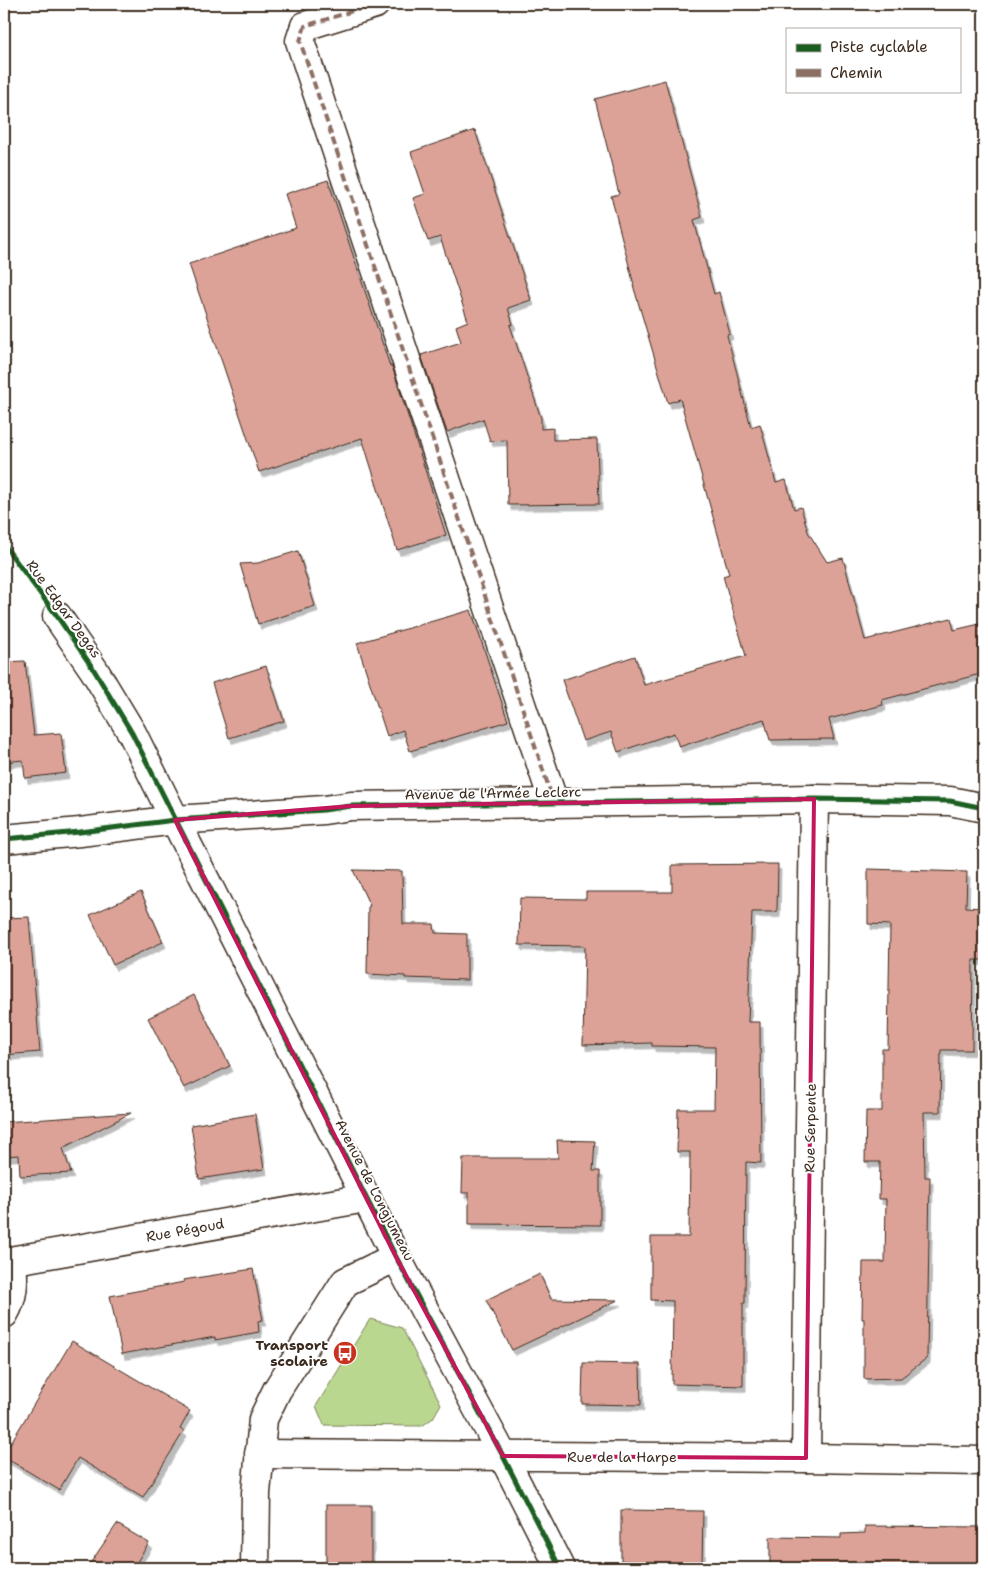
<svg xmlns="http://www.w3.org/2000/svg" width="988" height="1572" font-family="'Shantell Sans',sans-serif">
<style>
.green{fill:#bad790;stroke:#7a8057}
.building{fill:#dca298;stroke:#3b2a1e;filter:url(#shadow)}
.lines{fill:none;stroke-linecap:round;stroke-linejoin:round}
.street-casing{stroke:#3b2a1e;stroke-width:31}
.secondary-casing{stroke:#3b2a1e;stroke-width:31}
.street{stroke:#fff;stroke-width:28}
.secondary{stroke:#fff;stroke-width:28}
.quiet{stroke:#8d6e63;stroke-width:4;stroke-dasharray:8 4;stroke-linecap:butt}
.cycleway-casing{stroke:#fff;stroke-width:8}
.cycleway{stroke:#1b5e20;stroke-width:5}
.marked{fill:none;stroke:#c2185b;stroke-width:4;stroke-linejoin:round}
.labels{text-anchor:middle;stroke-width:4;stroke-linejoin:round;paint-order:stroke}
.street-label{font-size:14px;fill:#3b2a1e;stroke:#fff}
.poi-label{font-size:14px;font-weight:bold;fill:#3b2a1e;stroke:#fff;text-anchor:end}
</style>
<defs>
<filter id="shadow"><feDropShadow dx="3" dy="5.5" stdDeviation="0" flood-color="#0004"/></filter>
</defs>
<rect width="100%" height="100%" fill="#fff"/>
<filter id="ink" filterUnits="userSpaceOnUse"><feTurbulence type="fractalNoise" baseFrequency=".02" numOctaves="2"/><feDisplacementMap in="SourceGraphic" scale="10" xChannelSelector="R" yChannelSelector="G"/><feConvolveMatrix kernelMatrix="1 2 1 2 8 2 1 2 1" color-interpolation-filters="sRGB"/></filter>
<g filter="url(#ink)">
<path class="green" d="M370 1319 402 1328 441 1404 433 1418 422 1426 324 1425 316 1406Z"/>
<g class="building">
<path d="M665 80 702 217 694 220 714 294 719 292 730 334 727 335 751 427 760 424 776 483 786 480 794 509 801 507 808 532 827 562 843 558 865 640 951 618 954 630 984 623V673L882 700 883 705 829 719 834 739 770 740 764 719 679 747 674 733 618 752 611 732 583 741 562 680 635 656 644 685 746 656 723 576 729 574 680 399 668 403 633 285H634L611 196 619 194 595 99Z"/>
<path d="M475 130 531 300 508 308 513 324 510 325 541 418V429L553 428V440L597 439 599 504 508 505 507 440 490 441 483 419 447 432 421 355 461 342 456 326 468 321 440 237 428 241 413 198 425 194 411 152Z"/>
<path d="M328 180 390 366H392L446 535 397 550 362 438 259 472 189 264 296 228 285 194Z"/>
<path d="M298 551 315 606 258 624 240 564 258 563Z"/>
<path d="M471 610 508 721 410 751 403 730 387 736 357 643Z"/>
<path d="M25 661 34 735 61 733 66 773 25 778 23 760 4 762V662Z"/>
<path d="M266 666 284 721 229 738 212 683Z"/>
<path d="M778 864 777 912H752L748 1022H760L761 1163 746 1162 745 1303H743V1386L672 1384 673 1301 651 1300V1237H689L690 1152H677L678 1109H714L715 1047 652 1046V1043L583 1045 585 946 519 945 520 898 586 899V892H672V865Z"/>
<path d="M868 869 967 872 966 907 984 908V960H973L972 1050H941L940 1112H924L925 1177H930L927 1358 901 1378 864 1379V1319H862L863 1262H885L886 1199H879L880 1162H865L866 1111H882V1049H888L890 925 868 924Z"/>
<path d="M353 870 402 871 403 924H434L435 933 467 934V980L405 978V976L367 974 368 907 370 906Z"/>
<path d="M141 892 163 942 113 965 90 915Z"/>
<path d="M29 917 40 1052 4 1055V918Z"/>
<path d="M194 995 230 1066 184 1088 148 1018Z"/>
<path d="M131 1113 63 1148 71 1173 20 1176 19 1155 4 1156V1122Z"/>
<path d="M255 1114 264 1169 199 1179 191 1125Z"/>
<path d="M557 1140 595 1141 593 1171H600V1225L469 1224V1193H462L463 1158H558Z"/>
<path d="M253 1269 263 1320 258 1321 259 1332 215 1340V1337L122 1354 110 1296 184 1282 183 1280Z"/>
<path d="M540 1274 551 1299 618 1300 512 1350 486 1300Z"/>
<path d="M72 1341 190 1411 180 1429 184 1431 143 1497 78 1458 59 1490 4 1457V1454Z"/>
<path d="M583 1363 640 1364 641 1405 582 1404Z"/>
<rect x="326" y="1505" width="45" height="63"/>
<path d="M621 1510 703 1511 702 1568H654V1562L621 1561Z"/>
<path d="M117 1524 149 1543 133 1568H87Z"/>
<path d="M865 1526 984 1527V1568H770V1537L841 1538V1534L865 1533Z"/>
</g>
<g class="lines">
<g class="street-casing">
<g id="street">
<path d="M375 4 305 26 300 41 554 803"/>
<path d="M57 616 94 670 132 733 175 820"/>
<path d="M4 1262 366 1198"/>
<path d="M4 1314C14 1297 14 1281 12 1261"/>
<path d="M259 1454 806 1458 984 1461"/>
<path d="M806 1458 814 799"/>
<path d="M255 1568 256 1493 263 1419 277 1390 345 1282 396 1257"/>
</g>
</g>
<g class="secondary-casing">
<g id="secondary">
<path d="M175 820 396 1257 503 1456 560 1568"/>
<path d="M4 839 80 832 175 820 324 810 351 806 814 799 950 801 984 808"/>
</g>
</g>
<use href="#street" class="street"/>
<use href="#secondary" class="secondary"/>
<path class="quiet" d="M375 4 305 26 300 41 554 803"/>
<g class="cycleway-casing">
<g id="cycleway">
<path d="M4 545 57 616 94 670 132 733 396 1257 503 1456 560 1568"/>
<path d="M4 839 80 832 175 820 324 810 351 806 814 799 950 801 984 808"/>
</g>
</g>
<use href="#cycleway" class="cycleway"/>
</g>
</g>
<path class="marked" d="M814 799 806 1458 503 1456 396 1257 175 820 351 806Z"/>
<defs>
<g id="bus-disc" transform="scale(1.25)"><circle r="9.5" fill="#c8321e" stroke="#fff"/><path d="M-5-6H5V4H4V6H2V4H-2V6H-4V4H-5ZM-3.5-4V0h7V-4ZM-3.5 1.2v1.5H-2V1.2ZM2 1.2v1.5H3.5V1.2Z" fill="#fff"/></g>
</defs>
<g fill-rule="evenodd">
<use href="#bus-disc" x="345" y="1353"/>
</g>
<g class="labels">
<g class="street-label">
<text transform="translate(64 609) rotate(54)" y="5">Rue Edgar Degas</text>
<text transform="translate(493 793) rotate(-1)" y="5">Avenue de l'Armée Leclerc</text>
<text transform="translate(810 1128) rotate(-89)" y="5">Rue Serpente</text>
<text transform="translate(375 1190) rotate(63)" y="5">Avenue de Longjumeau</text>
<text transform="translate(185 1230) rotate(-10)" y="5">Rue Pégoud</text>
<text x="622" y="1462">Rue de la Harpe</text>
</g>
<g class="poi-label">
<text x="328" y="1350">Transport<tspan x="328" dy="16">scolaire</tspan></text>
</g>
</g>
<rect width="988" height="1572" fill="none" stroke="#fff" stroke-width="20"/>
<rect x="10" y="10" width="968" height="1552" fill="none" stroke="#3b2a1e" stroke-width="2" filter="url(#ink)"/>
<rect x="786" y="28" width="175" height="65" fill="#ffffff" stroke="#b1aaa5"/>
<rect x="796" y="44" width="25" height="8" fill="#1b5e20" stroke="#b1aaa5"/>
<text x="830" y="52" font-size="15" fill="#3b2a1e">Piste cyclable</text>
<rect x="796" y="69" width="25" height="8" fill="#8d6e63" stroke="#b1aaa5"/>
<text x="830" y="78" font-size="15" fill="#3b2a1e">Chemin</text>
</svg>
